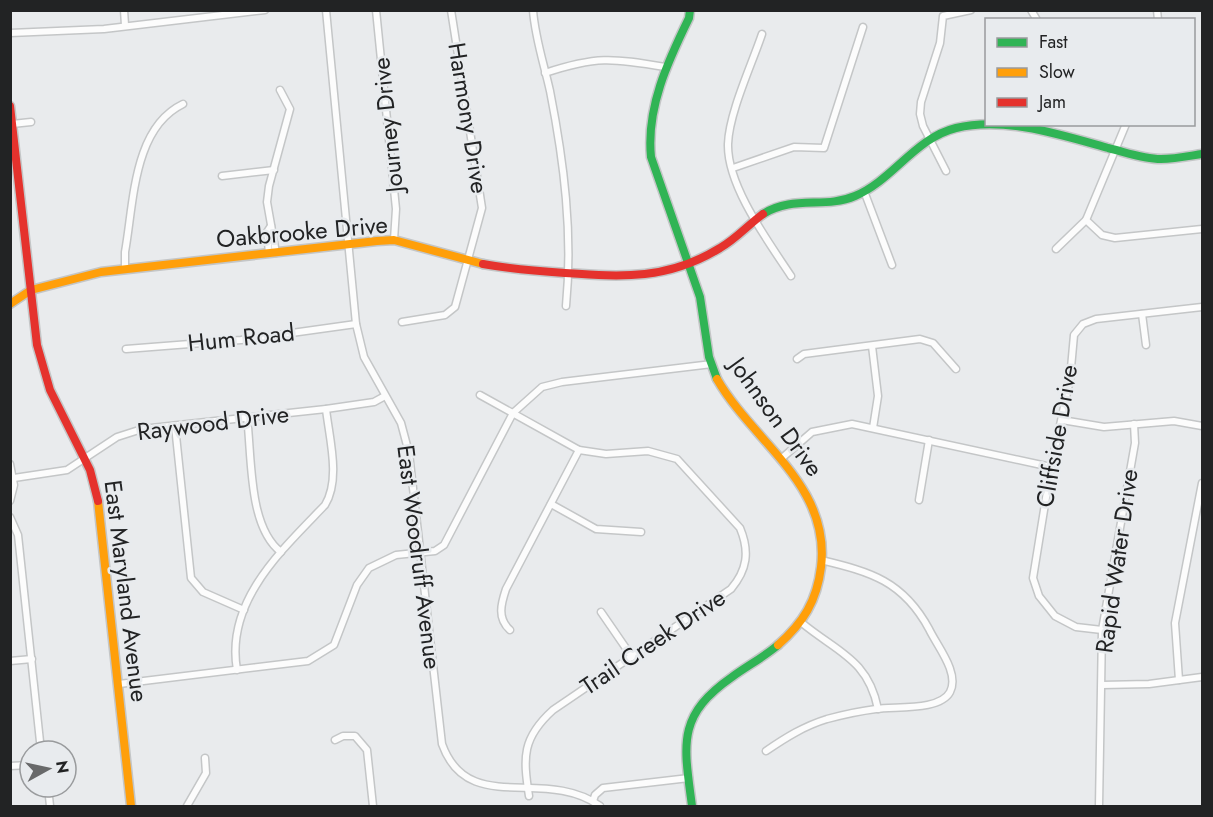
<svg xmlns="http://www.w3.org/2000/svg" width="1213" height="817" font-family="Jost,sans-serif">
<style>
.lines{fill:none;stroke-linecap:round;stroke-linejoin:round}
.street-casing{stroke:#c4c6c7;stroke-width:9}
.fast-casing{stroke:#c4c6c7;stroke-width:11}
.slow-casing{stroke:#c4c6c7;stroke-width:11}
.jam-casing{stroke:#c4c6c7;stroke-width:11}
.street{stroke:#fcfcfc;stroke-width:6}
.fast{stroke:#30b455;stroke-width:8}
.slow{stroke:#ff9f0a;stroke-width:8}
.jam{stroke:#e5322d;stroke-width:8}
.labels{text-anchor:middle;stroke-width:5;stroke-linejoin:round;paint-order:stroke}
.street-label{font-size:24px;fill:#222324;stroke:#e8ebee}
</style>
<rect width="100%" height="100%" fill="#e9ebed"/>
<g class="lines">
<g class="street-casing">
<g id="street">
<path d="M124 10 125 25"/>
<path d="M326 10 356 324 364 357 401 423 409 453 442 744C468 817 544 766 600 806"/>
<path d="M376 10 396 209 394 240"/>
<path d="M533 10C535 38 544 64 550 91 564 162 573 234 566 306"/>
<path d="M1031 10 1037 20"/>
<path d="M1157 10 1158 20"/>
<path d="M10 33 104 29 265 10"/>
<path d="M762 34C752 64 729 113 728 144 727 186 768 241 791 276"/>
<path d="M545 73C596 56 612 58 665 67"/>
<path d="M12 124 31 122"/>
<path d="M1126 124 1086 220 1102 235 1115 238 1202 229"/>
<path d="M733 168 794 147 824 148 863 27"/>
<path d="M946 171 923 126 920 114 921 102 940 43 943 16 971 10"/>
<path d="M222 176 274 170"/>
<path d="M864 191 892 265"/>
<path d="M1056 249 1086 220"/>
<path d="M269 253 267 232 271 226"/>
<path d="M276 253 267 202 269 186 290 109 280 90"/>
<path d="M125 269V252C134 202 133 128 183 104"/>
<path d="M1142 314 1146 345"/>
<path d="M402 322 445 315 455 307 482 208 451 10"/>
<path d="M872 346 878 396 873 428"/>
<path d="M126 349 241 340 356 324"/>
<path d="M797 359 804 354 920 339 933 343 956 369"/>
<path d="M480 395 579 450 606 454 648 451 677 459 740 528C750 552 747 570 731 589L553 710C522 738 523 757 529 796"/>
<path d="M247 417C252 457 248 527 281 552"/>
<path d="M1062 420 1104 427 1174 421 1202 426"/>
<path d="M175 426 191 578 203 592 244 610"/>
<path d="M782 458 812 432 852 424 1051 467"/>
<path d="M10 464 14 485 10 501"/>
<path d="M14 478 67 470 117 437 142 429 326 409 374 402 385 396"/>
<path d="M919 500 929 440"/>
<path d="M551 504 596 529 641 532"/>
<path d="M10 517 18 535 41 751"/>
<path d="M601 612 632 657"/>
<path d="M802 623C837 652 868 659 878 709"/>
<path d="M510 630C497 618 501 604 506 589L579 450"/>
<path d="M1102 630 1076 627 1055 616 1039 596 1033 578 1051 467 1070 379 1074 335 1083 324 1096 319 1202 307"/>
<path d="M10 661 32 659"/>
<path d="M237 670C225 601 282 550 325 505 341 479 329 437 326 409"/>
<path d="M1179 680 1175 623 1202 483"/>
<path d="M119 684 308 661 334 645 357 585 369 568 396 555 435 551 444 545 513 413 542 387 562 382 712 364"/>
<path d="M1102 685 1149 684 1202 677"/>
<path d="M335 740 343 736H355L367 750 373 806"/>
<path d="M766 751C785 738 804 726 827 719 842 715 860 711 876 709 895 706 940 711 950 692 960 673 937 646 929 629 903 581 871 572 821 560"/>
<path d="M10 766 30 765"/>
<path d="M48 787 50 806"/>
<path d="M593 801 595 795 603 788 689 778"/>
<path d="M187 806 206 773 205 758"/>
<path d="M1099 806 1102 630 1135 443 1134 424"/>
</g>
</g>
<g class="fast-casing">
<g id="fast">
<path d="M690 10 689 18C668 61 646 108 651 157L700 297 709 357 717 379"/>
<path d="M763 214C793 195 825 209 855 196 893 180 915 138 956 128 1004 116 1062 135 1108 148 1125 152 1143 159 1161 159 1175 159 1189 156 1202 154"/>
<path d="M692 806C684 745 676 716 732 677 747 666 764 657 778 645"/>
</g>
</g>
<g class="slow-casing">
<g id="slow">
<path d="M10 304 31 290 101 272 377 241 394 240 483 264"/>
<path d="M717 379C753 442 831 485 821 567 817 601 803 623 778 645"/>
<path d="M98 501 131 806"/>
</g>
</g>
<g class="jam-casing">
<g id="jam">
<path d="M10 106 37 345 50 390 90 470 98 501"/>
<path d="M483 264C510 269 537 271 565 273 623 277 668 280 720 248 736 239 748 225 763 214"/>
</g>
</g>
<use href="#street" class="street"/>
<use href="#fast" class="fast"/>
<use href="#slow" class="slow"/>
<use href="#jam" class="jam"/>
</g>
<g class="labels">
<g class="street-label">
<text transform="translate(468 118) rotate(81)" y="8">Harmony Drive</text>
<text transform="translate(388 125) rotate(-96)" y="8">Journey Drive</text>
<text transform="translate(302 232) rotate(-5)" y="8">Oakbrooke Drive</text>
<text transform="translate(241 338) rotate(-6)" y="8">Hum Road</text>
<text transform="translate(776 417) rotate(54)" y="8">Johnson Drive</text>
<text transform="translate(213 423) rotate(-7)" y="8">Raywood Drive</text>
<text transform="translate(1057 436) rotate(-80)" y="8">Cliffside Drive</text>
<text transform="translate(419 557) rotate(83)" y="8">East Woodruff Avenue</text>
<text transform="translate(1117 561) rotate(-82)" y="8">Rapid Water Drive</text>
<text transform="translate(126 591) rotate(83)" y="8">East Maryland Avenue</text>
<text transform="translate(653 642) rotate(-34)" y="8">Trail Creek Drive</text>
</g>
</g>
<rect width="1213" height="817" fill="none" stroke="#222324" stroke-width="24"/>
<rect x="985" y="18" width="210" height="108" fill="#e8ebee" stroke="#999b9d" stroke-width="1.5"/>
<rect x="997" y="38" width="30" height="9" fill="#30b455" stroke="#999b9d" stroke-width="1.5"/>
<text x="1039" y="48" font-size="18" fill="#222324">Fast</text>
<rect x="997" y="68" width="30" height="9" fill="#ff9f0a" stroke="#999b9d" stroke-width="1.5"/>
<text x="1039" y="78" font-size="18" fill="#222324">Slow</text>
<rect x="997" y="98" width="30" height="9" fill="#e5322d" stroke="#999b9d" stroke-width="1.5"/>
<text x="1039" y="108" font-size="18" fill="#222324">Jam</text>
<g transform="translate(48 769) rotate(82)"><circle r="28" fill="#e8ebee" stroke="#999b9d" stroke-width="1.5"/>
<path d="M0-4.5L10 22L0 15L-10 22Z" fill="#68696a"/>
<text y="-9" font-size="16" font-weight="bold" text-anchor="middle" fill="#222324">N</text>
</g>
</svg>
